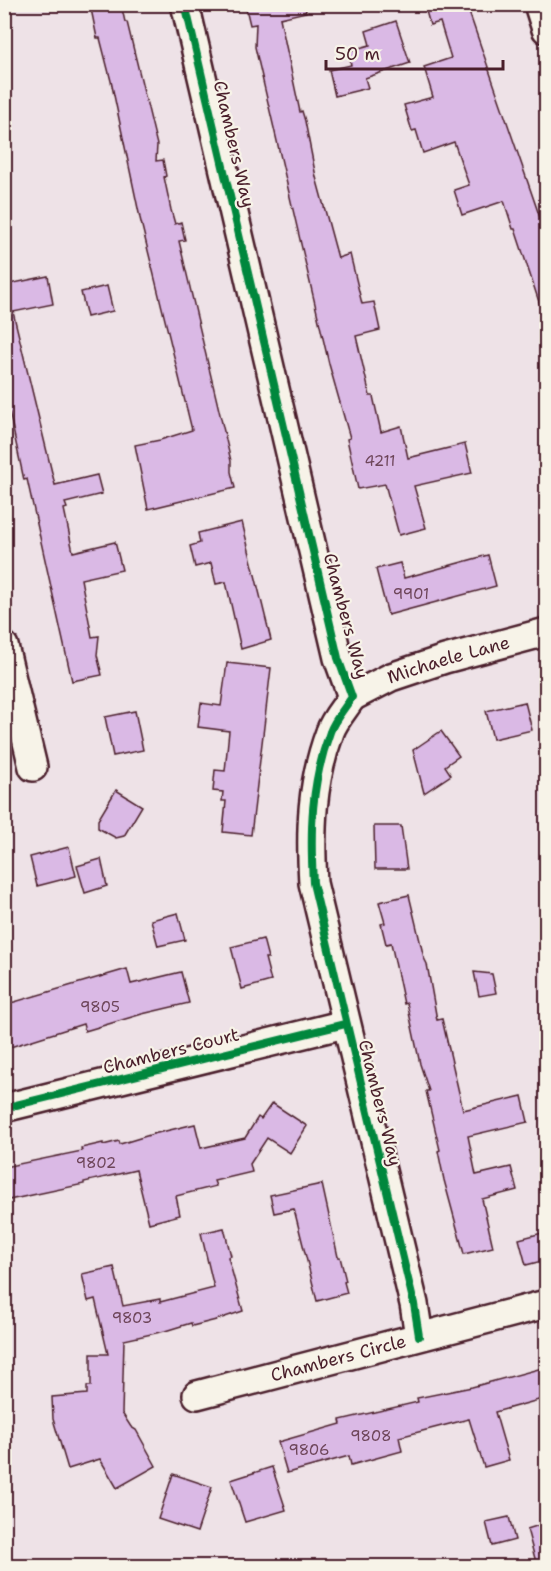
<svg xmlns="http://www.w3.org/2000/svg" width="551" height="1571" font-family="'Shantell Sans',sans-serif">
<style>
.building{fill:#dab9e5;stroke:#4a1f2b;stroke-width:1.5}
.lines{fill:none;stroke-linecap:round;stroke-linejoin:round}
.minor-casing{stroke:#4a1f2b;stroke-width:32}
.minor{stroke:#f7f3e8;stroke-width:27}
.cycleway-casing{stroke:#f7f3e8;stroke-width:11}
.cycleway{stroke:#00873e;stroke-width:8}
.labels{text-anchor:middle;stroke-width:4.5;stroke-linejoin:round;paint-order:stroke}
.number-label{font-size:15px;fill:#6e465a}
.street-label{font-size:18px;fill:#4a1f2b;stroke:#f7f3e8}
</style>
<rect width="100%" height="100%" fill="#eee2e7"/>
<filter id="ink" filterUnits="userSpaceOnUse"><feTurbulence type="fractalNoise" baseFrequency=".0167" numOctaves="2"/><feDisplacementMap in="SourceGraphic" scale="12" xChannelSelector="R" yChannelSelector="G"/><feConvolveMatrix kernelMatrix="1 2 1 2 8 2 1 2 1" color-interpolation-filters="sRGB"/></filter>
<g filter="url(#ink)">
<g class="building">
<path d="M90 4H121L125 22H127L157 145 156 161 163 160 166 176 164 177 171 210 175 224 181 222 185 240 179 241 231 461V472L235 488 148 509 135 445 160 440 192 430 140 218 111 81 100 38H97Z"/>
<path d="M245 4H305L306 12 280 18 300 112 302 111 305 121 316 177 338 258 350 254 362 304 374 302 380 330 356 336 370 396H373L381 432 401 426 408 458 465 444 472 473 414 486 426 528 399 535 385 484 358 489 347 439 350 438 329 364 255 47 256 24 250 25Z"/>
<path d="M424 4H481L482 8 469 12 546 235V313L543 314 515 229H513L504 201 462 215 454 190 469 185 454 142 423 153 416 130 412 131 404 105 433 97 424 67 451 58 440 22 430 25Z"/>
<path d="M396 21 410 63 365 78 368 88 335 96 329 70 351 65 348 51 370 45 366 31Z"/>
<path d="M48 276 53 304 13 312 55 485 97 475 102 494 65 503 67 508 64 509 73 552 115 542 122 570 81 579 92 637 99 636 97 655 102 675 72 681 27 479 24 480 9 411 4 412V285Z"/>
<path d="M107 286 113 311 87 317 81 292Z"/>
<path d="M242 522 271 640 241 649 226 582 216 584 211 563 195 567 190 546 200 543 198 533Z"/>
<path d="M488 555 496 586 388 615 376 569 400 563 404 578Z"/>
<path d="M227 663 271 668 251 835 223 832 226 801H222L223 792 213 791 215 770 225 771 229 731 198 727 201 703 221 706Z"/>
<path d="M525 702 532 730 493 739 486 711Z"/>
<path d="M135 711 143 750 113 756 105 717Z"/>
<path d="M441 731 459 756 445 766 451 775 424 793 413 750Z"/>
<path d="M116 790 142 806 124 836 116 838 98 828V820Z"/>
<path d="M374 826H401L407 869H375Z"/>
<path d="M69 847 76 876 37 886 30 857Z"/>
<path d="M101 859 107 886 85 893 77 866Z"/>
<path d="M409 895 424 958 427 964 437 1020 442 1019 463 1110 522 1096 528 1122 468 1136 476 1175 511 1167 517 1190 482 1199 493 1247 464 1254 444 1180 438 1151 440 1150 426 1091H429L420 1064 407 1003 404 1004 391 943 386 944 381 924 385 923 379 902Z"/>
<path d="M178 913 185 940 158 946 151 920Z"/>
<path d="M263 939 268 958H265L271 981 242 989 231 947Z"/>
<path d="M127 969 131 984 181 972 189 1003 142 1014 85 1031 83 1024 4 1049V1005Z"/>
<path d="M474 972 492 974 496 993 479 996Z"/>
<path d="M272 1103 307 1126 290 1153 267 1138 250 1164 252 1172 214 1181 216 1186 176 1196 180 1215 149 1223 136 1170 84 1182V1184L4 1201V1167L82 1151 81 1148 103 1143V1145L119 1141 120 1144 153 1134 195 1124 201 1148 245 1138 258 1117 261 1119Z"/>
<path d="M322 1184 338 1257H340L346 1281 344 1282 347 1293 317 1301 294 1209 274 1213 270 1195Z"/>
<path d="M224 1228 231 1256 228 1257 243 1311 216 1320 192 1326 191 1323 165 1331 124 1340 122 1413 131 1427 136 1430 156 1466 117 1488 100 1459 68 1469 53 1419 52 1397 87 1394V1386H91V1354H108L95 1299 88 1301 82 1274 114 1267 123 1306 160 1299V1302L214 1288 201 1233Z"/>
<path d="M546 1232V1260L526 1265 519 1239Z"/>
<path d="M546 1367V1398L495 1412 509 1460 484 1467 469 1419 399 1437 402 1451 351 1465 349 1456 287 1473 278 1442 341 1424 340 1420 418 1402 417 1398 472 1387Z"/>
<path d="M272 1467 286 1510 245 1522 231 1480Z"/>
<path d="M173 1474 212 1487 197 1532 158 1519Z"/>
<path d="M509 1517 515 1540 492 1546 486 1522Z"/>
<path d="M546 1523V1566H537L527 1529Z"/>
</g>
<g class="lines">
<g class="minor-casing">
<g id="minor">
<path d="M185 4 338 658 352 697C345 708 334 720 330 732 311 783 310 830 313 883L414 1304 419 1336"/>
<path d="M538 4 546 29"/>
<path d="M4 646 33 767"/>
<path id="s1" d="M352 697 391 677 445 659 546 632"/>
<path d="M4 1108 345 1024"/>
<path id="s2" d="M197 1395 546 1304"/>
</g>
</g>
<use href="#minor" class="minor"/>
<g class="cycleway-casing">
<g id="cycleway">
<path d="M185 4 338 658 352 697C345 708 334 720 330 732 311 783 310 830 313 883L414 1304 419 1336"/>
<path d="M4 1108 345 1024"/>
</g>
</g>
<use href="#cycleway" class="cycleway"/>
</g>
</g>
<g class="labels">
<g class="number-label">
<text x="380" y="466">4211</text>
<text x="411" y="599">9901</text>
<text x="100" y="1012">9805</text>
<text x="96" y="1168">9802</text>
<text x="132" y="1323">9803</text>
<text x="371" y="1441">9808</text>
<text x="309" y="1455">9806</text>
</g>
<g class="street-label">
<text transform="translate(234 144) rotate(77)" y="6">Chambers Way</text>
<text transform="translate(346 616) rotate(75)" y="6">Chambers Way</text>
<text dy="6" stroke="none"><textPath href="#s1" startOffset="104">Michaele Lane</textPath></text>
<text transform="translate(171 1051) rotate(-14)" y="6">Chambers Court</text>
<text transform="translate(380 1103) rotate(76)" y="6">Chambers Way</text>
<text dy="6" stroke="none"><textPath href="#s2" startOffset="146">Chambers Circle</textPath></text>
</g>
</g>
<rect width="551" height="1571" fill="none" stroke="#f7f3e8" stroke-width="24"/>
<rect x="12" y="12" width="527" height="1547" fill="none" stroke="#4a1f2b" stroke-width="2" filter="url(#ink)"/>
<path d="M326 60v9h177v-9" fill="none" stroke="#4a1f2b" stroke-width="3"/>
<text x="335" y="60" font-size="18" fill="#4a1f2b" stroke="#f7f3e8" stroke-width="4.5" paint-order="stroke">50 m</text>
</svg>
